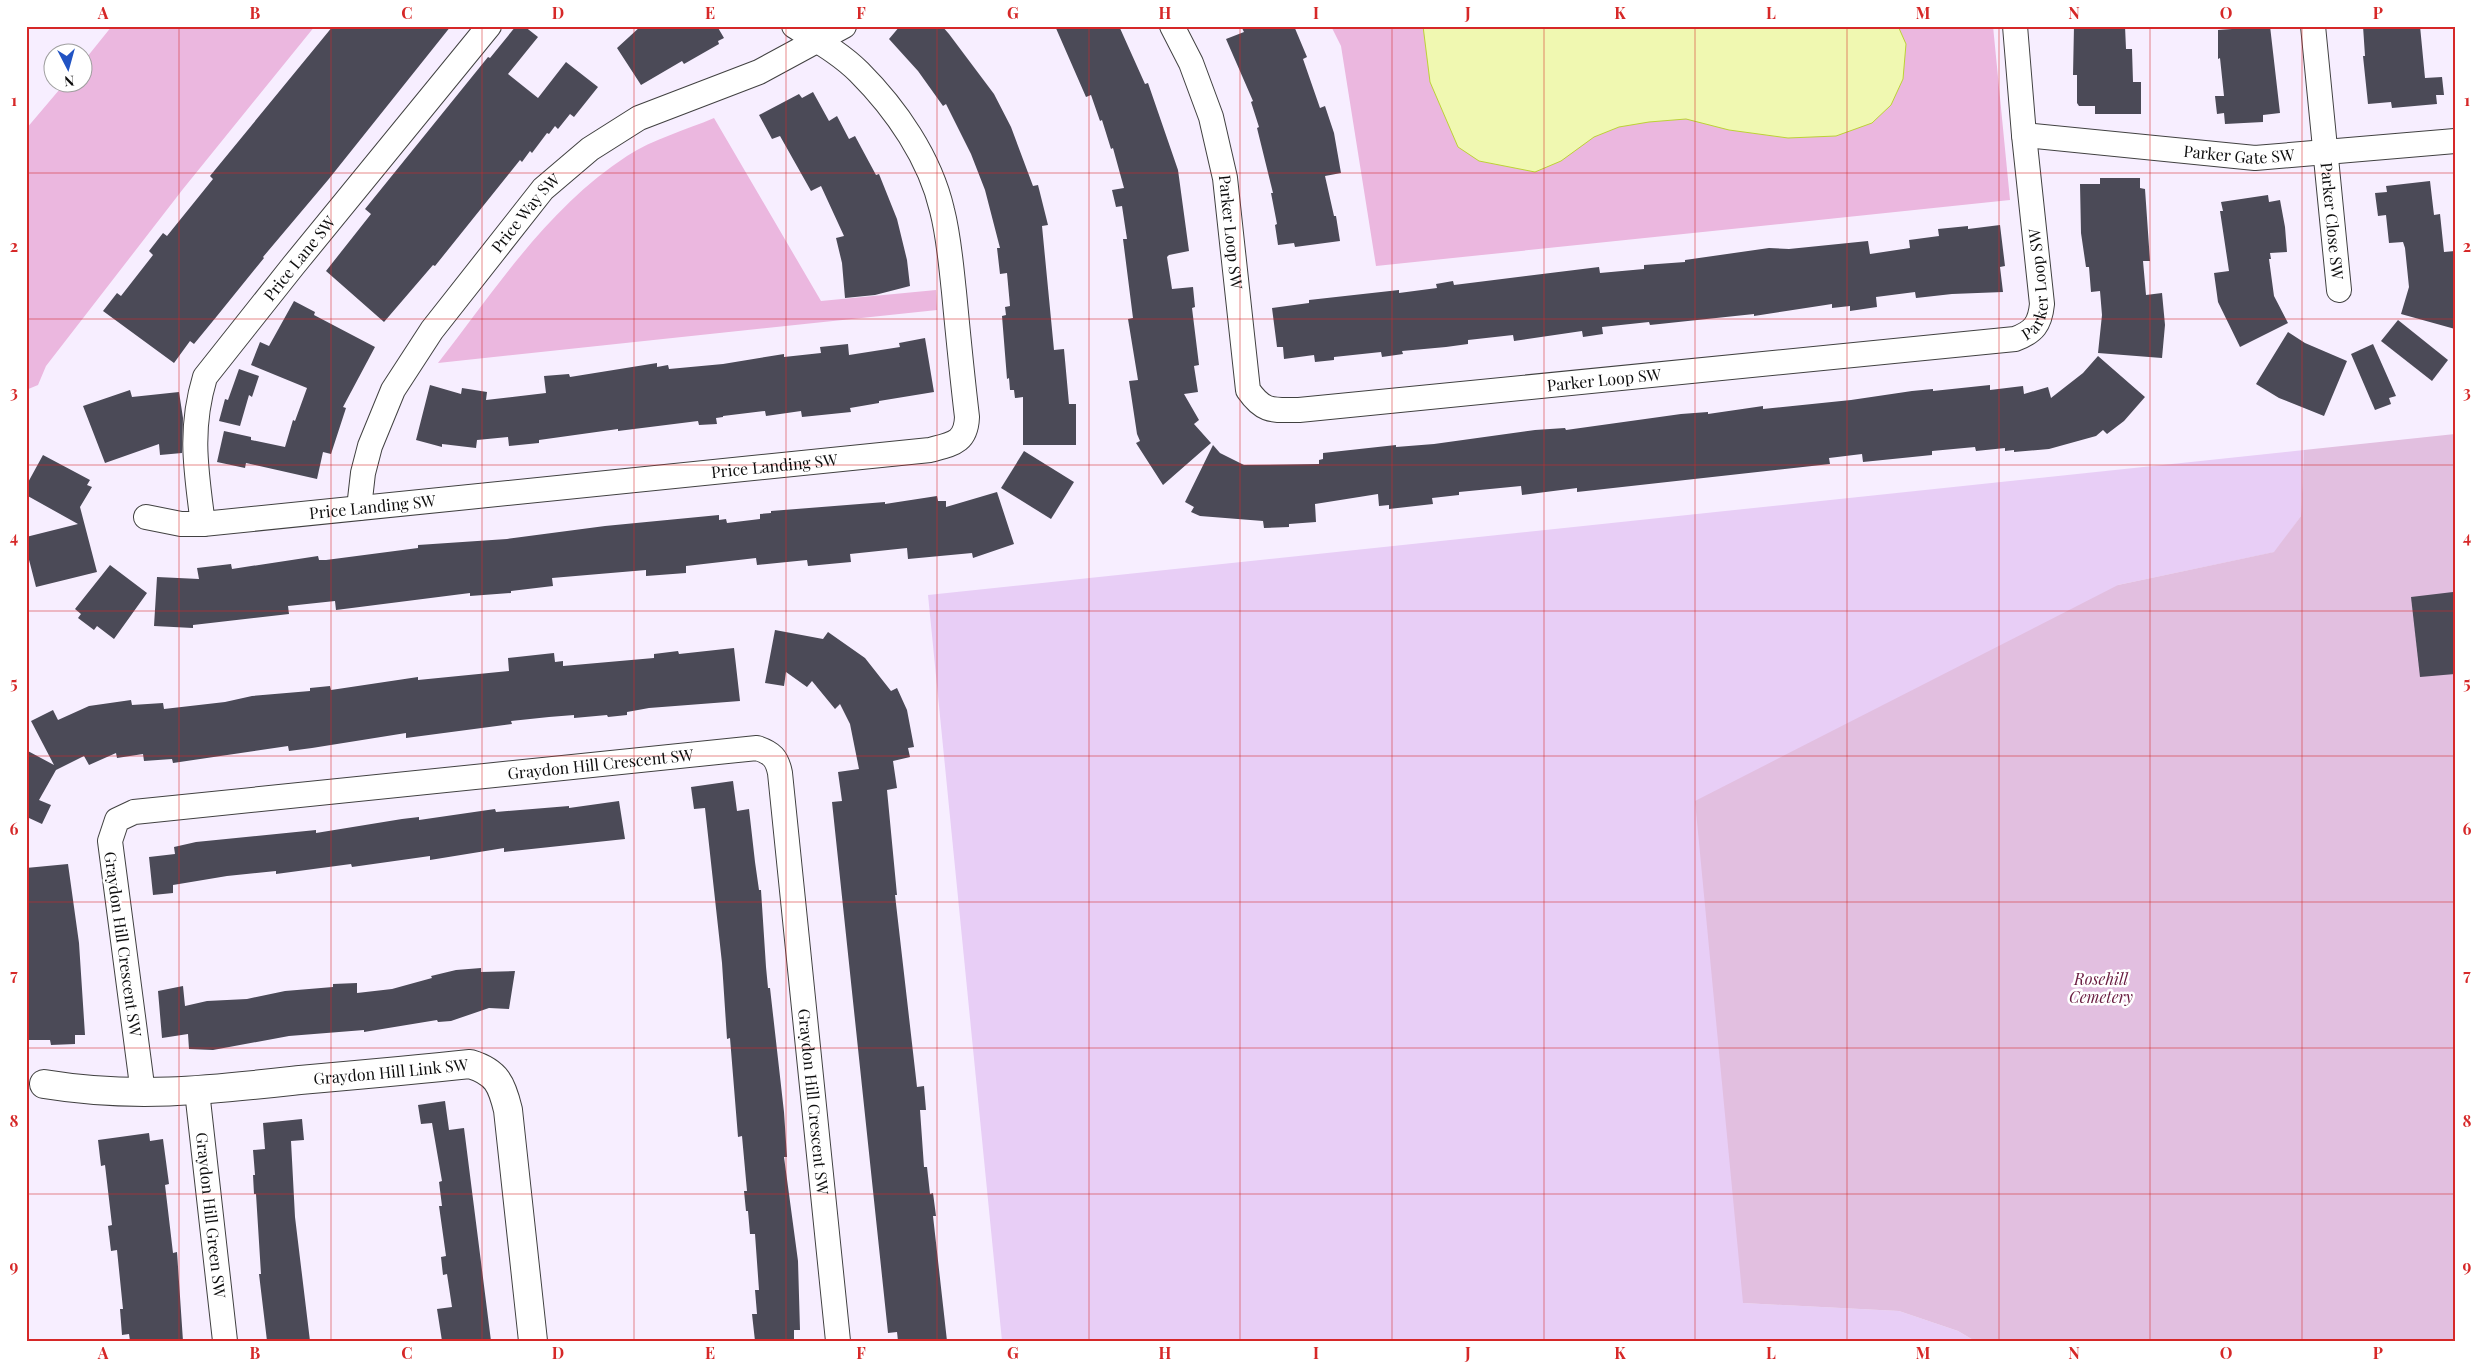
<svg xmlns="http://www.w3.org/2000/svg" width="2481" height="1367" font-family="'Playfair Display',serif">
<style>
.farmland{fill:#e8cef6}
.green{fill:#ebb7df}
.cemetery{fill:#e2bfe0}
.water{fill:#f0f8b1;stroke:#bcd236}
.building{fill:#4b4a57}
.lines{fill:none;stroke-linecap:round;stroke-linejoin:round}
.minor-casing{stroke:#414141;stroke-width:26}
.tertiary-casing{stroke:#414141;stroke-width:30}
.minor{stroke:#fff;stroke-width:24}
.tertiary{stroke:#fff;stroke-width:28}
.grid{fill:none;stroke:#d62828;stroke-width:1;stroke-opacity:0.55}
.labels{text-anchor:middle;stroke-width:5;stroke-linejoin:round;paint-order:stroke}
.street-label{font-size:16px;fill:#0e0e0e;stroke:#fff}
.park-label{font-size:16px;font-style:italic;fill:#681b3f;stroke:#fff}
.neatline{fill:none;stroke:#d62828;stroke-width:2}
.grid-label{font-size:16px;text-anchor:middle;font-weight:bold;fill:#d62828}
</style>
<rect width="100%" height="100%" fill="#f7eeff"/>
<path class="farmland" d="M2304 450 2301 516 2275 552 2118 585 1743 1303 1899 1311 1958 1331 1975 1341H1002L928 595Z"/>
<g class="green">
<path d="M112 26H315L183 189 46 366 38 385 26 390V129L65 83 82 82 83 62Z"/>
<path d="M1331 26H1993L2010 200 1376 266 1341 46Z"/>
<path d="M714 118 821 301 936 290 937 310 438 363C495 290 548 207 627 156 653 139 686 130 714 118Z"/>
</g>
<path class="cemetery" d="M2455 434V1341H1975L1958 1331 1899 1311 1743 1303 1695 801 2118 585 2274 552 2301 516 2304 450Z"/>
<path class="water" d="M1423 26H1898L1906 44 1903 79 1891 105 1872 123 1836 136 1788 138 1729 130 1686 119 1649 122 1619 127 1594 137 1561 161 1535 172 1479 161 1458 147 1430 82Z"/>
<g class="building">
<path d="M333 26H451L328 180 263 257 264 258 217 316 194 344 190 341 174 363 103 311 117 293 121 296 153 255 149 251 163 233 167 236 213 179 210 176Z"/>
<path d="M516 26H524L538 37 508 74 538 98 566 62 598 87 574 117 570 114 558 129 555 126 549 134 547 133 532 153 530 151 522 162 520 160 435 266 433 265 384 322 326 271 371 214 365 209 488 57 490 58Z"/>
<path d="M641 26H717L724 38 718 41 719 44 684 64 682 61 641 85 617 48Z"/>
<path d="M900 26H942L949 34 994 94 1011 127 1033 186 1038 185 1048 225 1042 226 1054 350 1064 349 1069 404H1076V445H1023V397L1015 398 1014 390H1010L1009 378 1007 379 1002 316 1006 315 1005 307 1010 306 1007 273 1000 274 997 248H1000L985 190 971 154 946 104 943 106 918 71 889 39Z"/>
<path d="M1055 26H1119L1145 84 1148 83 1178 170 1189 251 1169 255 1167 257 1172 289 1193 287 1195 307 1192 308 1199 365 1194 366 1198 392 1184 394 1199 420 1194 424 1211 443 1163 485 1136 443 1140 441 1137 434 1129 381 1138 380 1128 319 1133 318 1123 239H1127L1122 206 1116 207 1112 190 1124 188 1113 148 1111 149 1102 120 1100 121 1091 95 1086 97Z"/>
<path d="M1241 26H1294L1307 57 1303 59 1320 108 1325 106 1334 133 1341 173 1325 176 1334 216H1336L1340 241 1295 247 1294 243 1278 245 1275 225 1277 224 1271 193H1273L1257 128 1259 127 1251 102 1253 101 1226 39 1244 32Z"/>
<path d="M2074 26H2125L2126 49H2132L2133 82H2141V114H2095V106H2079L2077 103V75H2073Z"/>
<path d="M2246 26H2270L2280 113 2263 115V122L2225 124 2224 113 2217 114 2215 96H2224L2220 58 2218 59V30L2246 28Z"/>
<path d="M2363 26H2420L2425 78 2442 77 2444 95H2436L2437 104 2392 108 2391 102 2368 104 2363 56H2365Z"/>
<path d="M813 92 829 121 837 116 849 139 855 136 876 175 879 174 897 219 907 260 910 286 875 295 845 298 842 263 836 238 844 236 821 186 811 191 780 136 772 139 759 115 799 94 802 98Z"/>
<path d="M2100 178H2140V188L2145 189 2150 261H2143L2146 295 2162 293 2165 325 2162 358 2098 353 2102 315 2100 291 2091 292 2089 267H2086L2081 233 2080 184H2100Z"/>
<path d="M2430 181 2434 215 2440 214 2444 252 2455 251V329L2401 314 2409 287 2405 248 2403 242 2389 243 2386 215 2378 216 2375 193 2387 192 2386 186Z"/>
<path d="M2268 195 2269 202 2280 200 2285 227 2287 252 2270 253 2271 259H2269L2274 296 2288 323 2240 347 2218 302 2214 273 2229 271 2220 211H2223L2221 202Z"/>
<path d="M2000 225 2005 266 2000 267 2003 292 1952 294 1916 298 1915 292 1876 297 1877 307 1850 311V306L1832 308V304L1754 316V314L1650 325 1649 322 1602 327 1603 334 1583 337 1582 331 1514 341 1513 335 1468 340V344L1446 347 1402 351 1403 354 1382 357 1381 352 1334 357V360L1315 362 1314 355 1284 359 1283 347H1277L1272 308 1309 303V300L1399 290V293L1437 288 1436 284 1453 281 1454 285 1599 267 1600 273 1644 269V265L1685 262V260L1769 248 1789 249 1868 241 1870 254 1910 248 1909 240 1939 236 1938 229 1968 226V229Z"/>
<path d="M294 301 315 312 314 315 375 347 343 407 346 408 331 454 323 452 317 479 246 463 245 468 217 462 224 431 251 437V440L285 447 293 420 295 421 307 388 251 365 260 342 269 346Z"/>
<path d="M2398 320 2448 360 2432 381 2381 341Z"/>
<path d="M2288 332 2305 343 2347 361 2324 416 2279 398 2256 384Z"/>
<path d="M925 338 934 392 879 401V403L850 408 851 412 802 417 801 411 766 416 765 411 723 416V417L716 418 717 424 699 425 698 421 618 431V429L539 440V443L509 446 508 437 477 440 476 448 442 444V447L416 440 430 385 461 394 462 388 487 392 486 400 546 393 544 376 569 374 570 377 657 363V367L668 365 669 369 723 364 784 354V357L821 353 820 347 848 344 849 355 900 347 899 343Z"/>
<path d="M2373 344 2396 396 2389 398 2391 404 2375 410 2351 354Z"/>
<path d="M2098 356 2145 397 2124 421 2107 434 2103 430 2096 436 2049 449 2014 452V450L2005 451V448L1976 451 1975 447 1932 451V455L1863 462 1862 454 1829 458 1830 464 1577 492V488L1522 495 1521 486 1459 492V495L1432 498 1433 504 1389 509V505L1379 506 1378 494 1315 504 1316 522 1289 524V527L1264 528 1263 521 1200 516 1191 512 1194 507 1185 502 1213 445 1220 453 1244 465 1319 464V460L1323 459V453L1396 445V447L1434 444 1535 430 1565 428 1566 430 1681 414 1708 412V414L1763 406V409L1851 400 1912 391 1933 389V391L1990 385V390L2023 386 2024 394 2048 387 2051 398 2083 373Z"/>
<path d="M239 369 259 376 252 397 249 395 240 426 219 421 225 399 228 400Z"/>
<path d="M130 390 132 397 179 392 183 418 182 453 160 455 159 444 105 463 83 406Z"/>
<path d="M1024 451 1074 482 1051 519 1001 488Z"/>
<path d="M43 455 90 480 87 485 92 487 80 507 97 572 36 587 26 548V537L78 524 26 495V486Z"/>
<path d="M997 492 1014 544 973 558 972 553 908 559 907 548 850 554 851 562 808 566 807 560 757 565 756 558 686 566V573L646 576V570L552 578 553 586 511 591V593L470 596V593L336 610 335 601 288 606 289 614 193 625V628L154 626 157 577 199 579 197 568 231 564 232 569 318 556 319 560H326L418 548V545L507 539 605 526 719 515V520L726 519 727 523 760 519V514L771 513V511L885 502V504L937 496 938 501H946V507Z"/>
<path d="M110 565 147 593 114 639 97 626 94 630 78 618 81 614 75 609Z"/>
<path d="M2453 592 2455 674 2420 677 2411 597Z"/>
<path d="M775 630 823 639 828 632 865 658 891 691 897 688 907 710 914 747 908 748 910 757 893 761 897 788 887 790 897 895H895L917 1087 924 1086 926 1110H920L924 1167H927L930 1194 933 1193 936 1216H933L947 1341H898L897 1332 888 1333 832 802 842 801 838 772 859 769 850 724 840 704 835 709 812 681 807 687 786 672 784 686 765 683Z"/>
<path d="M734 648 740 701 649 708 627 712V715L608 717 607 715 574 718V715L549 717 511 721 512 724 406 738V733L312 748 289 751 288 746 173 763 172 759 144 761 143 754 117 758 116 753 89 765 84 756 56 770 39 800 51 805 42 824 29 818 26 824V750L54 765 31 721 53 710 58 720 89 706 131 700 132 705 163 703 164 709 225 702 252 696 310 691V688L330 686 331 690 418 677V680L509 671 508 658 554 653 555 662 563 661V666L654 658V654L678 651 679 654Z"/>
<path d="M733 781 737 811 749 809 755 862 759 890H761L766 967 768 988H770L784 1112 787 1157H784L798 1261 800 1330H794V1341H755L752 1314H757L755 1290H759L755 1234H750L748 1211H746L744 1191H747L742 1136 738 1137 730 1038 727 1039 722 963 705 808 694 809 691 787Z"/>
<path d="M619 801 625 839 504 852V848L430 860V856L352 867 351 864 276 874V871L227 876 173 885V893L153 895 149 857 175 854 174 847 196 842 316 830V833L402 819 419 817V820L495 809 496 812 569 806V808Z"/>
<path d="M68 864 79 943 85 1035H75V1044L51 1045 50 1040H26V868Z"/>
<path d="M481 968V972L515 971 509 1009 489 1008 451 1021 438 1022 437 1020 364 1032V1030L289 1036 213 1050 189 1049 188 1034 162 1038 158 991 183 986 185 1006 207 1001 247 999 285 991 333 987V984L357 983V993L392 989 432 978 431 976 456 970Z"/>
<path d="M445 1101 449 1130 464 1128 491 1341H442L437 1309 452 1307 447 1274 443 1275 441 1257 446 1256 439 1206H442L439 1182 442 1181 432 1123 421 1124 418 1105Z"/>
<path d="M302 1119 304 1140 291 1141 295 1217 310 1341H267L259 1274H261L256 1194H254L253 1175H255L253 1150 265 1149 263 1123Z"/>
<path d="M149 1133 150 1141 163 1139 169 1184 165 1185 173 1253 177 1252 183 1341H130L129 1334 122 1335 120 1309H123L117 1250 111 1251 108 1226 112 1225 105 1165 101 1166 98 1140Z"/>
</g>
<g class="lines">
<g class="minor-casing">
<g id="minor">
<path id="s1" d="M1172 26 1191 63 1211 117 1225 178 1248 390C1264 413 1273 410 1299 410L2015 339C2034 332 2040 324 2042 304L2024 135 2015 26"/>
<path id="s2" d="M2313 26 2339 290"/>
<path id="s3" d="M2024 135 2255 158 2455 141"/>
<path id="s4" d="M359 508 363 473 370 446 393 390 432 330 543 189 590 149 639 118 759 72 844 26"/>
<path id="s5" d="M146 517 181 524H203L930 450C952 444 966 443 967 417 962 375 958 334 954 292 951 265 949 237 942 210 930 158 896 109 859 72 840 53 816 40 794 26"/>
<path id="s6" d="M203 524C196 470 189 430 205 377L293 266 489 26"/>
<path id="s7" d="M197 1091 225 1341"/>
<path id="s8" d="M143 1093 110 841 117 820 134 812 757 748C772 753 777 758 780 773L838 1341"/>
</g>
</g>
<g class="tertiary-casing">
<g id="tertiary">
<path id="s9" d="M44 1084C135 1099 210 1090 300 1080 357 1075 414 1070 470 1064 497 1072 502 1085 508 1110L533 1341"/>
</g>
</g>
<use href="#minor" class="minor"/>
<use href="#tertiary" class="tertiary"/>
</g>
<path class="grid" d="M179 26V1341M331 26V1341M482 26V1341M634 26V1341M786 26V1341M937 26V1341M1089 26V1341M1240 26V1341M1392 26V1341M1544 26V1341M1695 26V1341M1847 26V1341M1999 26V1341M2150 26V1341M2302 26V1341M26 173H2455M26 319H2455M26 465H2455M26 611H2455M26 756H2455M26 902H2455M26 1048H2455M26 1194H2455"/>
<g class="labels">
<g class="street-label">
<text dy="6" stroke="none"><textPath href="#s3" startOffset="216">Parker Gate SW</textPath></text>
<text dy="6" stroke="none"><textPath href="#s4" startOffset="345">Price Way SW</textPath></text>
<text dy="6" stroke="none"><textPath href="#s2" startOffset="196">Parker Close SW</textPath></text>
<text dy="6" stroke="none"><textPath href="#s1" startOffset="216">Parker Loop SW</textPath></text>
<text dy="6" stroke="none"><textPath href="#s6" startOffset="300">Price Lane SW</textPath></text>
<text dy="6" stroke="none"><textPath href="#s1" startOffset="1219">Parker Loop SW</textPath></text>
<text dy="6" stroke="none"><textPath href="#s1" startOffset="740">Parker Loop SW</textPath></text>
<text dy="6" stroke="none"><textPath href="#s5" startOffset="632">Price Landing SW</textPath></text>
<text dy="6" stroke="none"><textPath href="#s5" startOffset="228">Price Landing SW</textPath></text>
<text dy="6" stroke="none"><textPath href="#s8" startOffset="764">Graydon Hill Crescent SW</textPath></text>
<text transform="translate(123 944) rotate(82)" y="6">Graydon Hill Crescent SW</text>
<text dy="6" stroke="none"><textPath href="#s9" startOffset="348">Graydon Hill Link SW</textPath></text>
<text dy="6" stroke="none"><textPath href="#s8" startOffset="1288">Graydon Hill Crescent SW</textPath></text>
<text dy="6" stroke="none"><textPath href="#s7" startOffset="125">Graydon Hill Green SW</textPath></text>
</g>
<g class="park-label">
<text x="2101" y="985">Rosehill<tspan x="2101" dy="18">Cemetery</tspan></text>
</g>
</g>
<rect width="2481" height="1367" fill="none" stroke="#ffffff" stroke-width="55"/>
<g transform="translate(68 68) rotate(174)"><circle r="24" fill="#ffffff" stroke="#9f9f9f"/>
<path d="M0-4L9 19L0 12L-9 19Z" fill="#2153c3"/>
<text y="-8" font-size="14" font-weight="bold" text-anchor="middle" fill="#0e0e0e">N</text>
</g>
<rect x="28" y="28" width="2426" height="1312" class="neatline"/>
<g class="grid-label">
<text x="103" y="19">A</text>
<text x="255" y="19">B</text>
<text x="407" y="19">C</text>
<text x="558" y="19">D</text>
<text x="710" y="19">E</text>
<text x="861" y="19">F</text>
<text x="1013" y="19">G</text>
<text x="1165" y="19">H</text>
<text x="1316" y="19">I</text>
<text x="1468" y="19">J</text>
<text x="1620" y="19">K</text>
<text x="1771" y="19">L</text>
<text x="1923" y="19">M</text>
<text x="2074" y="19">N</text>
<text x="2226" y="19">O</text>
<text x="2378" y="19">P</text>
<text x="14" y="106">1</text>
<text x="2467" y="106">1</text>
<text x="14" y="252">2</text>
<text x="2467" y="252">2</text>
<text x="14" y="398">3</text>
<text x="2467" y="398">3</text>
<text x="14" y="543">4</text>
<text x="2467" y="543">4</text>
<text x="14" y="689">5</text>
<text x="2467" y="689">5</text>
<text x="14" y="835">6</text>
<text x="2467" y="835">6</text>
<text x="14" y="981">7</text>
<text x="2467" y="981">7</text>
<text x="14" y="1127">8</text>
<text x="2467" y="1127">8</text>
<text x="14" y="1272">9</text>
<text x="2467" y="1272">9</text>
<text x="103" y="1359">A</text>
<text x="255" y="1359">B</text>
<text x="407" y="1359">C</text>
<text x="558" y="1359">D</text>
<text x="710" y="1359">E</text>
<text x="861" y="1359">F</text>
<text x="1013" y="1359">G</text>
<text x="1165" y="1359">H</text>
<text x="1316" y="1359">I</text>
<text x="1468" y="1359">J</text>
<text x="1620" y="1359">K</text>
<text x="1771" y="1359">L</text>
<text x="1923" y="1359">M</text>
<text x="2074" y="1359">N</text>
<text x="2226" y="1359">O</text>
<text x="2378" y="1359">P</text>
</g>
</svg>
